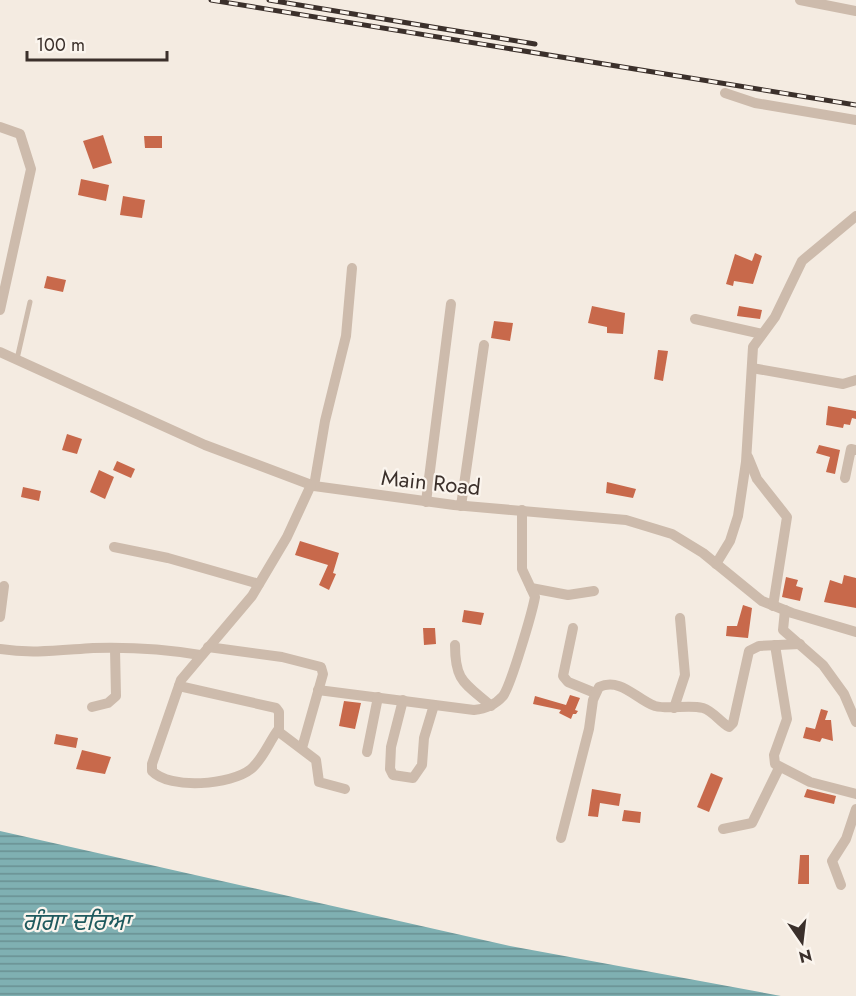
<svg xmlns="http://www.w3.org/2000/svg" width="856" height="996" font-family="Jost,'Noto Sans Gurmukhi',sans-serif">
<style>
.water{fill:url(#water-rules)}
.building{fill:#c8694b}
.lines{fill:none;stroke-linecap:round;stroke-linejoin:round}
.service{stroke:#cdbbac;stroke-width:5}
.minor{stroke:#cdbbac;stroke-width:10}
.rail-casing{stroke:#3b302b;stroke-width:5}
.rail{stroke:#fbf5ee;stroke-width:3;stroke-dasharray:9;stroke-linecap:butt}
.labels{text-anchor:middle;stroke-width:4.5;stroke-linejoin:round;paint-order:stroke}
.street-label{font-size:22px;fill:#3b302b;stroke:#fbf5ee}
.water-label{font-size:24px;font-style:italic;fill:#1f5a5e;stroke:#fbf5ee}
</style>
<defs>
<pattern id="water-rules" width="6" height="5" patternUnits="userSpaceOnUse" patternTransform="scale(1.5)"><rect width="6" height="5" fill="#7fb0b2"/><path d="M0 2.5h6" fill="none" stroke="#699091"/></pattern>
</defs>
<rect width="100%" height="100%" fill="#f4ebe1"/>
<path class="water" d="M0 831 510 946 781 996H0Z"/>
<g class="building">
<path d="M103 135 112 163 93 169 83 141Z"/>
<path d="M144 136H162V148H145Z"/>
<path d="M81 179 109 185 106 201 78 195Z"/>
<path d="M123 196 145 200 142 218 120 215Z"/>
<path d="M755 253 762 256 753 284 734 281 733 286 726 284 735 254 752 261Z"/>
<path d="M47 276 66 280 63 292 44 288Z"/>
<path d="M592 306 625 313 623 334 607 333V327L588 323Z"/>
<path d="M739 306 762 310 760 319 737 316Z"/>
<path d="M494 321 513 323 510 341 491 338Z"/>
<path d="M658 350 668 351 663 381 654 379Z"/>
<path d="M828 406 856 411V419L852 418 850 425 844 424 843 428 826 425Z"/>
<path d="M67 434 82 439 77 454 62 450Z"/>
<path d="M819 445 840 450 835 474 826 472 830 457 816 453Z"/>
<path d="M117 461 135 469 131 478 113 470Z"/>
<path d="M99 470 114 477 105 499 90 492Z"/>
<path d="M607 482 636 489 633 498 606 493Z"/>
<path d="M23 487 41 491 39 501 21 497Z"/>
<path d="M300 541 339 553 333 573 336 574 329 590 319 585 328 565 295 555Z"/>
<path d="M844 575 856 578V608L824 602 830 580 842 584Z"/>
<path d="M786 577 798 580 796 586 803 588 800 601 782 597Z"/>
<path d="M743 605 752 608 748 638 726 636 727 626H737Z"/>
<path d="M464 610 484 613 481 625 462 622Z"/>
<path d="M423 628H435L436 644 424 645Z"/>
<path d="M570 695 580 698 575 710 578 711 576 714H573L571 719 559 713 561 710 533 704 535 696 566 705Z"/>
<path d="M344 701 361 703 355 729 339 726Z"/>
<path d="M821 709 828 711 825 720H831L833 741 822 738 820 742 803 738 806 727 815 729Z"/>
<path d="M56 734 78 738 76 748 54 744Z"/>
<path d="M82 750 111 757 105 774 76 769Z"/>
<path d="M711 773 723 778 709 812 697 807Z"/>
<path d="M592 789 621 794 619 806 600 803 598 817 588 816Z"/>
<path d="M807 789 836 796 834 804 804 797Z"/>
<path d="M624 810 641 812 640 823 622 821Z"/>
<path d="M800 855H809V884H798Z"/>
</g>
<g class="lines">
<path class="service" d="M17 359 30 302"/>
<g class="minor">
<path d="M800 0 856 11"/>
<path d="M725 93 755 103 856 120"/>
<path d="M0 127 20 134 31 169 0 310"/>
<path d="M695 319 762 334"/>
<path d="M0 352 205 445 314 486 454 505 626 520 672 534 703 553 762 601 792 613 856 632"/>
<path d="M752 368 843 384 856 380"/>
<path d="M748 457 757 479 787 517 773 606"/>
<path d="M845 478 851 449 856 450"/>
<path d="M314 486 325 421 346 336 352 268"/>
<path d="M426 502 451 304"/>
<path d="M461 506 484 345"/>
<path d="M114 547 168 558 259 584"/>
<path d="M716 564 730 541 738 516 746 462 753 347 775 317 802 261 856 216"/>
<path d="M531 588 568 595 594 591"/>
<path d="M785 610 783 630 823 665 844 694 856 722"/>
<path d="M0 617 4 586"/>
<path d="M573 628 563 676 568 682 595 693"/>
<path d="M455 645C455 682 465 683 491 706"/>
<path d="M775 645 787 719 774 755 775 764 810 782 856 794"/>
<path d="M208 647 282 657 321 667 323 674 302 748"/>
<path d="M0 649C32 654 61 650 93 648 128 647 165 649 200 655"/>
<path d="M179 686 276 708 279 712V732L316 760 319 782 345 789"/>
<path d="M318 690 474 710C485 709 496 704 503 696 511 685 532 613 535 597L522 569V510"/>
<path d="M403 700 391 747 390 769 393 775 413 778 422 765 424 738 434 705"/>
<path d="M92 707 108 703 116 696 115 649"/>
<path d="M674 708 685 675 680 618"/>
<path d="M278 730C269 742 263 759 251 769 231 785 170 790 152 771V764L181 680 252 596 287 537 311 485"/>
<path d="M367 752 378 697"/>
<path d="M723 829 752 823 779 768"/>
<path d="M561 838 589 729 593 700 599 687C621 677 637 700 655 706 671 710 687 704 703 708 713 711 720 722 729 727L733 723 749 651 759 646 800 644"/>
<path d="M841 885 832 861 846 839 856 809"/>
</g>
<g class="rail-casing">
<g id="rail">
<path d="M211 0 856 105"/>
<path d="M269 0 535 44"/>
</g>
</g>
<use href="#rail" class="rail"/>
</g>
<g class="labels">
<g class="street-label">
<text transform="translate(431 482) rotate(6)" y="8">Main Road</text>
</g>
<g class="water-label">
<text x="76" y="930">ਗੰਗਾ ਦਰਿਆ</text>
</g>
</g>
<g transform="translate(802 942) rotate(166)" stroke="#fbf5ee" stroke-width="4.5" paint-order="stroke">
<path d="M0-4.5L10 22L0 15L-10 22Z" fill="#3b302b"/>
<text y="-9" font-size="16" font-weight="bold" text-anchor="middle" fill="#3b302b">N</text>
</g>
<path d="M27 51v9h140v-9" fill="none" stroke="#3b302b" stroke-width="3"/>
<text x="36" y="51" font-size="18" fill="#3b302b" stroke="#fbf5ee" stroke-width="4.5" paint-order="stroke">100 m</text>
</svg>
